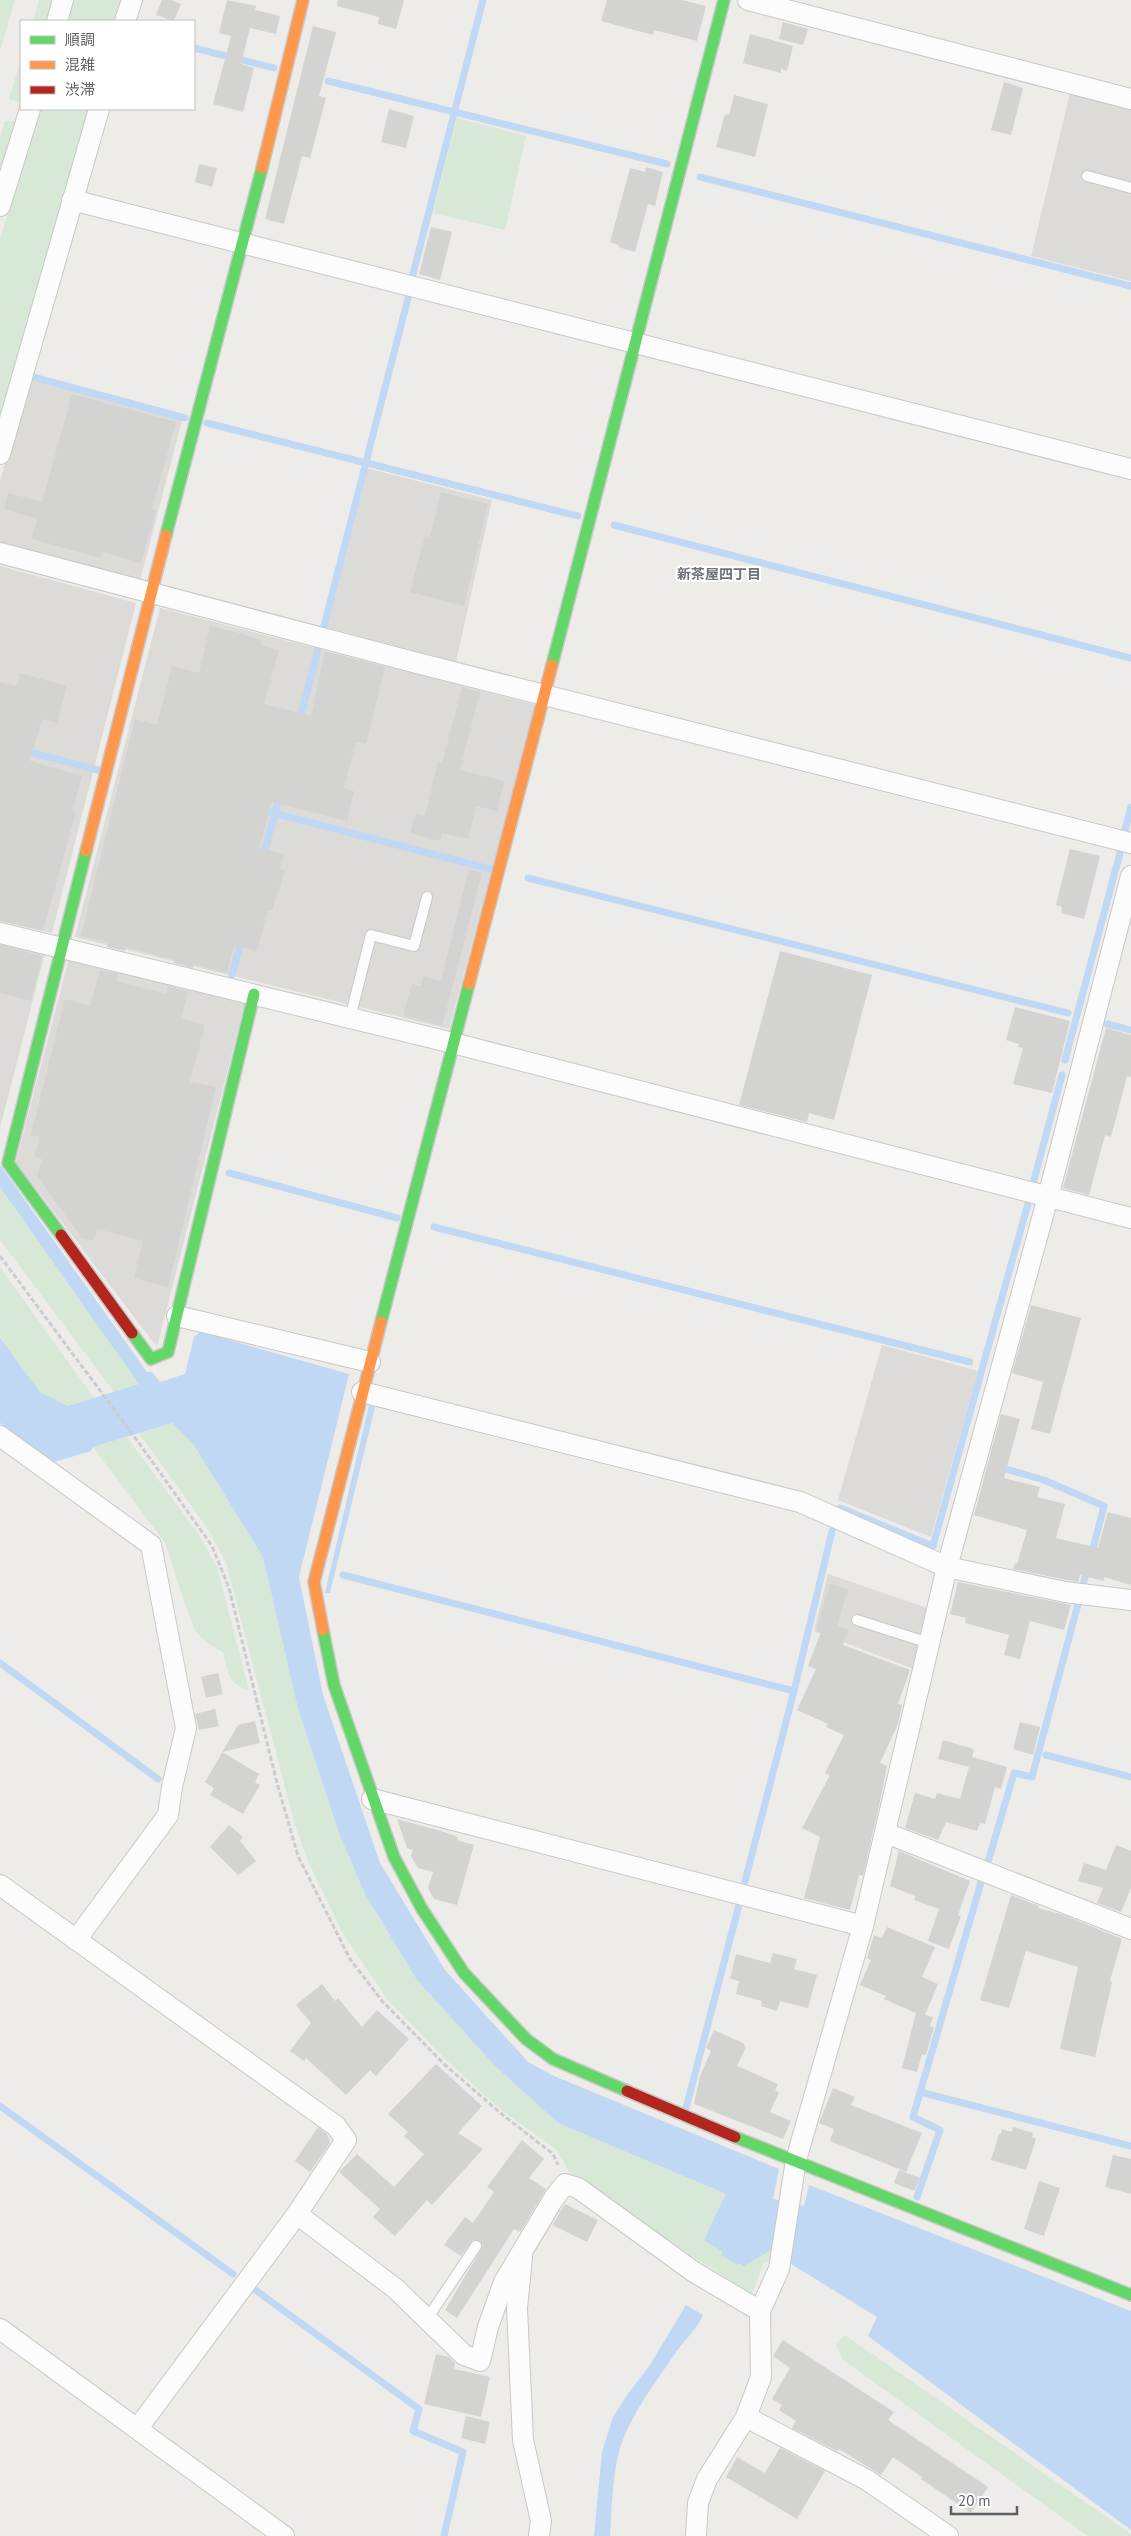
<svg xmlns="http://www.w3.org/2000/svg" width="1131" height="2536" font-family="'PT Sans','Noto Sans JP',sans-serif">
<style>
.industrial{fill:#dddbd8}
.green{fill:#d7e8d6}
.water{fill:#c0d8f3}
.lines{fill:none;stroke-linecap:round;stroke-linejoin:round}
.stream{stroke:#c0d8f3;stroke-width:7}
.building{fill:#d3d3d1}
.lane-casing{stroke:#c9c8c9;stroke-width:12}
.street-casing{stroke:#c9c8c9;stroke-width:22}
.fast-casing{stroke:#c8c8c9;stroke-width:14}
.slow-casing{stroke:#c8c8c9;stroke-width:14}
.jam-casing{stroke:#c8c8c9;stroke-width:14}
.path{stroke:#c9cdcb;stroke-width:3;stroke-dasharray:5 2.5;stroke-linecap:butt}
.lane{stroke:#fcfcfc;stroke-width:10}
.street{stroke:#fcfcfc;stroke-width:20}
.fast{stroke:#63d668;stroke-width:11}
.slow{stroke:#ff974d;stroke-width:11}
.jam{stroke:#b3261e;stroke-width:11}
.labels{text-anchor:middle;stroke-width:4;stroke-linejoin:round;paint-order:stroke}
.neighbourhood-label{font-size:14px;font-weight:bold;fill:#6f7277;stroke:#fff}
</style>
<rect width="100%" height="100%" fill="#edece8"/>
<g class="industrial">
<path d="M1070 93 1131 109V281L1031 256Z"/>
<path d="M29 378 182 420 140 581 0 544V481Z"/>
<path d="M366 468 492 500 456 662 326 627Z"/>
<path d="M0 566 136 603 52 933 0 920Z"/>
<path d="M160 608 536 705 449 1029 75 937Z"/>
<path d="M0 943 45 953 0 1128Z"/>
<path d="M69 958 245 1002 157 1347 16 1162Z"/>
<path d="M882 1345 978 1371 931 1537 838 1500Z"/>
<path d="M828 1574 927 1608 914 1669 814 1631Z"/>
</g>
<g class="green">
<path d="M0 0H15L0 51Z"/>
<path d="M39 0H54L47 21H33Z"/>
<path d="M72 0H120L114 21H66Z"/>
<path d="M21 60V103L9 99Z"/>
<path d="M39 109H89L0 421V239Z"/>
<path d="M457 118 526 136 505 230 433 213Z"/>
<path d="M5 121H17L0 174V137Z"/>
<path d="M0 1187 140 1384 114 1392 0 1240Z"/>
<path d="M0 1267 94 1398 68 1406 40 1392 0 1338Z"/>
<path d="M172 1423 194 1445 263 1557 298 1709 340 1836 365 1894 417 1980 494 2065 558 2123 726 2194 722 2251 744 2266 770 2251 771 2259 763 2264 752 2294 692 2256 569 2172 557 2150 504 2112 449 2063 387 1999 342 1932 308 1861 295 1825 226 1563 210 1532 139 1433Z"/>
<path d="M127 1437 198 1534 217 1567 249 1690C227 1684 229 1672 223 1652L212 1646 195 1631 179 1587 166 1544 93 1447Z"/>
<path d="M845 2335 1131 2534V2536H1088L843 2360 836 2343Z"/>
</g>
<g class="water">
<path d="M0 1165 147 1372H152L160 1382 185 1374 194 1337 200 1332 349 1374 299 1577 323 1695 380 1863 445 1970 528 2062 554 2076 779 2169 773 2199 804 2206 809 2185 1131 2311V2530L868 2336 877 2317 770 2251 744 2266 738 2263 737 2265 721 2255 722 2251 704 2240 726 2194 558 2123 494 2065 417 1980 365 1894 340 1836 298 1709 263 1557 194 1445 172 1423 93 1447 91 1451 54 1462 0 1423V1338L40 1392 68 1406 139 1384 0 1187Z"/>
<path d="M369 1405 375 1407 330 1593H325Z"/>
<path d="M686 2305 703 2315C696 2331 683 2341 674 2355 655 2383 632 2413 621 2445 612 2474 612 2506 610 2536H594L602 2452 613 2417 627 2395 650 2365Z"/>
</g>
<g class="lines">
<g class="stream">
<path d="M194 48 274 68"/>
<path d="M328 81 667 164"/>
<path d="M700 177 1131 286"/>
<path d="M413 274 483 0"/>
<path d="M29 376 185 418"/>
<path d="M207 423 578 516"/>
<path d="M614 525 1131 658"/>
<path d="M324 626 408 298"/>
<path d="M299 722 318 650"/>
<path d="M25 751 98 770"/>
<path d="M262 810 490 869"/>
<path d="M1125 830 1131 807"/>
<path d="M263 857 280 795"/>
<path d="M528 878 1068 1013"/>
<path d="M232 975 242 938"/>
<path d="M1107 1024 1131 1030"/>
<path d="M1065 1060 1120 853"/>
<path d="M229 1173 397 1218"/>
<path d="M1034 1180 1062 1075"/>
<path d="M434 1227 970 1362"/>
<path d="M999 1467 1044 1480 1104 1506 1091 1556"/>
<path d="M840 1508 933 1546 1029 1200"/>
<path d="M343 1575 794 1691"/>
<path d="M1083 1585 1087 1569"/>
<path d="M0 1663 158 1779"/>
<path d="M1046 1755 1131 1777"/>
<path d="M988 1862 1014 1773 1032 1777 1078 1604"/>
<path d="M744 1885 794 1691 832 1531"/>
<path d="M920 2092 1131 2146"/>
<path d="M0 2106 233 2274"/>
<path d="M686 2108 739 1905"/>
<path d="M917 2197 940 2130 913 2117 982 1879"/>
<path d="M254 2289 419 2409 413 2431 463 2452 444 2536"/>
</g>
</g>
<g class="building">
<path d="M162 0H171L181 4 174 21 156 15Z"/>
<path d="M227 0 256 6 255 10 280 16 276 34 250 28 241 64 254 68 243 112 213 104 231 36 219 33Z"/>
<path d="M338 0H404L396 29 378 24 379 17 337 6Z"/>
<path d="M607 0H682L706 6 697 41 654 30 653 35 601 21Z"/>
<path d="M783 22 808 29 803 45 779 39Z"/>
<path d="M313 26 336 32 319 96 326 98 310 158 302 156 284 224 265 219Z"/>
<path d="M750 34 793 46 787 71 781 69V73L743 63Z"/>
<path d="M1004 82 1023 88 1011 135 991 130Z"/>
<path d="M734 95 768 104 755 157 716 147 725 114 729 115Z"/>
<path d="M389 109 414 116 406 148 381 142Z"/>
<path d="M199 164 217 168 212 187 195 182Z"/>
<path d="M646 167 663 172 655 206 648 204 635 252 618 247 619 245 610 242 630 168 645 172Z"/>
<path d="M431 227 452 232 440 280 419 274Z"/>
<path d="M72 394 176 422 152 509 156 510 141 563 102 552 100 558 32 539 37 519 4 509 8 493 42 502Z"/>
<path d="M441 492 488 504 464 606 410 592 425 536 430 538Z"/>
<path d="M210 626 243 634 262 641 261 646 279 650 264 704 311 716 325 651 385 667 366 744 356 742 344 788 354 791 347 821 272 802 259 848 284 854 280 869 285 870 280 888 279 887 272 911 268 910 257 951 234 945 227 973 194 965 193 968 174 963V960L126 947 125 951 107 947 108 942 81 936 135 719 157 725 172 666 199 673Z"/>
<path d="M20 673 67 686 57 723 42 719 30 761 82 776 72 811 76 812 43 931 0 921V682L16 686Z"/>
<path d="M462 687 480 692 460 770 504 781 497 811 476 806 468 839 442 833 440 841 410 833 416 813 425 816 438 762 442 763Z"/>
<path d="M1070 849 1100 856 1084 919 1061 913 1062 907 1056 905Z"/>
<path d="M469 869 482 873 442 1026 403 1015 412 984 421 986 423 976 441 981Z"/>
<path d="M0 945 42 956 31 1001 0 993Z"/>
<path d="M780 951 872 975 834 1120 809 1113 807 1122 739 1105Z"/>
<path d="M100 970 118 974 116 981 166 994 168 986 188 991 181 1018 205 1025 190 1082 216 1087 168 1287 134 1278 143 1241 97 1229 94 1241 82 1238 37 1176 42 1159 34 1157 40 1137 31 1135 65 999 90 1006Z"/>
<path d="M1015 1007 1070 1021 1052 1093 1013 1084 1023 1048 1018 1047 1019 1044 1006 1040Z"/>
<path d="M1106 1028 1131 1035V1077L1127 1076 1111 1137 1105 1135 1089 1195 1063 1188Z"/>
<path d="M1031 1305 1081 1318 1050 1434 1031 1429 1043 1382 1012 1373Z"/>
<path d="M1001 1414 1020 1419 1004 1478 1040 1487 1037 1497 1065 1504 1056 1538 1098 1548 1108 1512 1131 1518V1585L1104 1577V1581L1080 1575 1078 1582 1067 1580 1013 1569 1015 1563 1017 1564 1027 1530 974 1515Z"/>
<path d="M958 1582 1071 1605 1064 1630 1030 1621 1020 1659 1004 1655 1009 1635 965 1623 966 1618 950 1614Z"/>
<path d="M830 1584 848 1589 837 1626 848 1629 843 1645 910 1670 898 1704 902 1705 898 1724 880 1763 887 1766 880 1801 863 1876 859 1875 850 1910 804 1898 820 1837 802 1828 830 1775 825 1773 844 1735 826 1727 828 1724 797 1710 816 1669 808 1666 821 1632 816 1631Z"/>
<path d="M218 1673 223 1694 206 1698 201 1677Z"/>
<path d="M215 1709 219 1726 199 1730 195 1714Z"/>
<path d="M255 1721 260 1743 222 1752 259 1774 255 1782 260 1785 243 1814 210 1795 214 1788 205 1782 238 1725Z"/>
<path d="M1020 1722 1040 1727 1033 1755 1013 1749Z"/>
<path d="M943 1740 974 1749 972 1757 1007 1767 1001 1789 995 1787 985 1824 980 1823 977 1831 946 1822 938 1840 905 1828 915 1793 935 1799 937 1793 960 1799 969 1767 938 1759Z"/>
<path d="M397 1819 441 1831 458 1837 457 1840 474 1845 457 1905 434 1899 428 1888 433 1872 418 1868 411 1856 413 1850 407 1848Z"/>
<path d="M229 1825 243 1837 240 1841 256 1861 238 1875 210 1847Z"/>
<path d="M1116 1845 1131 1851V1888L1121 1912 1097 1903 1103 1888 1078 1881 1084 1863 1106 1870Z"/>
<path d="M899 1851 970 1881 958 1915 961 1916 949 1949 928 1941 939 1909 914 1900 915 1896 890 1886Z"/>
<path d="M1011 1895 1039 1906 1038 1908 1064 1915 1122 1939 1110 1981 1112 1982 1095 2057 1060 2049 1078 1967 1026 1951 1009 2008 980 2000Z"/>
<path d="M887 1927 935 1947 922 1977 938 1984 925 2015 933 2017 930 2026 934 2027 926 2055 922 2054 917 2072 902 2068 916 2013 884 1999 886 1996 860 1985 871 1960 867 1958 874 1935 882 1938Z"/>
<path d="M773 1953 797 1959 794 1969 817 1975 808 2008 780 2001 777 2011 761 2006 762 2001 736 1994 739 1981 730 1979 736 1954 770 1963Z"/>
<path d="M322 1984 335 2001 338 1998 362 2027 377 2010 409 2039 376 2076 370 2070 346 2095 306 2058 304 2061 290 2051 311 2023 296 2005Z"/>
<path d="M714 2030 745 2044 744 2046 746 2047 737 2066 778 2084 775 2091 779 2092 770 2112 791 2121 783 2139 694 2104 700 2076 711 2051 706 2048Z"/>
<path d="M436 2064 482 2106 458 2133 483 2149 432 2205 427 2200 395 2236 373 2217 380 2209 339 2172 357 2154 394 2187 424 2154 404 2136 408 2132 388 2114Z"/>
<path d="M833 2088 855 2097 851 2105 922 2133 906 2172 830 2141 834 2129 819 2123Z"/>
<path d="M318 2127 327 2134 330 2143 310 2172 295 2161Z"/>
<path d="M1013 2127 1033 2133 1032 2137 1036 2139 1026 2170 991 2160 999 2134H1001L1002 2129 1012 2132Z"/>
<path d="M522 2140 544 2159 529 2178 546 2189 520 2232 514 2229 457 2318 445 2310 483 2246 480 2241 473 2240 461 2256 444 2245 465 2217 473 2223 494 2192 487 2187Z"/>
<path d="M1113 2155 1131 2159V2194L1105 2187Z"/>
<path d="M899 2170 920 2178 914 2191 894 2183Z"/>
<path d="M1039 2181 1060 2188 1044 2236 1024 2229Z"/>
<path d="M565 2204 598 2220 587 2242 552 2225 542 2242Z"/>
<path d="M783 2340 894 2412 888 2420 988 2487 971 2513 921 2479 922 2477 893 2457 881 2475 839 2449 837 2451 792 2428 796 2421 779 2410 782 2405 772 2399 790 2368 773 2356Z"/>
<path d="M436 2354 449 2357 455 2363 454 2369 490 2377 481 2417 424 2404Z"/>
<path d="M466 2416 490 2422 485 2444 461 2438Z"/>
<path d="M780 2448 825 2471 797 2519 726 2477 737 2457 765 2473Z"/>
</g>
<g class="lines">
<g class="lane-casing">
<g id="lane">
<path d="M1087 176 1131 188"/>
<path d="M350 1018 371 935 414 946 427 897"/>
<path d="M857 1620 929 1643"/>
<path d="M427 2319 476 2246"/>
</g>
</g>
<g class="street-casing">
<g id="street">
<path d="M748 0 1131 99"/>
<path d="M57 21 63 0"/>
<path d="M125 21 132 0"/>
<path d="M72 200 1131 469"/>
<path d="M0 206 30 109"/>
<path d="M0 454 99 109"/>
<path d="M0 553 421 664 1131 843"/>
<path d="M0 933 453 1043 1131 1218"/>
<path d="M177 1316 370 1362"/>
<path d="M362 1392 800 1502 947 1567 1065 1592 1131 1600"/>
<path d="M0 1436 151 1545 186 1728 172 1787 168 1815 76 1940"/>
<path d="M372 1799 863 1926"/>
<path d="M886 1833 1131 1929"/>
<path d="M0 1885 336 2126 346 2140 297 2214 138 2428"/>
<path d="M297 2214 396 2289 464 2355 480 2361 488 2327 504 2282 554 2198 565 2184 578 2188 694 2272 760 2311"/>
<path d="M522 2257 517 2308 523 2440 541 2521 539 2536"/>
<path d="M0 2329 284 2536"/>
<path d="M746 2417 867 2480 948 2536"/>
<path d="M696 2536 698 2503 707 2479 746 2417 761 2377 760 2311 779 2269 796 2160 863 1926 947 1567 1048 1197 1131 876"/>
</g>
</g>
<g class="fast-casing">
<g id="fast">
<path d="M166 535 262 168"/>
<path d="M552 665 724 0"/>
<path d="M61 1235 8 1163 86 851"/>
<path d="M381 1322 469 984"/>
<path d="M132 1333 151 1359 168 1352 254 994"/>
<path d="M323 1630 334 1685 394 1857 422 1909 464 1973 526 2039 553 2059 627 2091"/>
<path d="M735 2137 1131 2295"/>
</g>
</g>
<g class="slow-casing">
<g id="slow">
<path d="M262 168 303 0"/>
<path d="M86 851 166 535"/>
<path d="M469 984 552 665"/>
<path d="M323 1630 314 1582 381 1322"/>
</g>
</g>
<g class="jam-casing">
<g id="jam">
<path d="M61 1235 132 1333"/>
<path d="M627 2091 735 2137"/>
</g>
</g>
<path class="path" d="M0 1256 139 1443 212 1546 229 1588 277 1783 298 1856 350 1959 382 2001 444 2064 504 2116 553 2154 558 2165"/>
<use href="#lane" class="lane"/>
<use href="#street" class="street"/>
<use href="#fast" class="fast"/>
<use href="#slow" class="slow"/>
<use href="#jam" class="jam"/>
</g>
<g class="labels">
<g class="neighbourhood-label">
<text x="719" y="579">新茶屋四丁目</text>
</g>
</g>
<rect x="20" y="20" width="175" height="90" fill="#ffffff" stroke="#bfbfc1"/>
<rect x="30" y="36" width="25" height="8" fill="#63d668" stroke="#bfbfc1"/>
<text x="65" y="45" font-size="15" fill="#5e6065">順調</text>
<rect x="30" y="61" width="25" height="8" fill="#ff974d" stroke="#bfbfc1"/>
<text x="65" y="70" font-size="15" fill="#5e6065">混雑</text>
<rect x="30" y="86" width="25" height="8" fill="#b3261e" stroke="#bfbfc1"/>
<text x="65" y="95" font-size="15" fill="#5e6065">渋滞</text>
<path d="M951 2506v8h66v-8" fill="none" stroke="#5e6065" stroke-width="2.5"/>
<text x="958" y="2506" font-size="15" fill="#5e6065" stroke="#ffffff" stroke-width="4" paint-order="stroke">20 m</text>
</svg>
